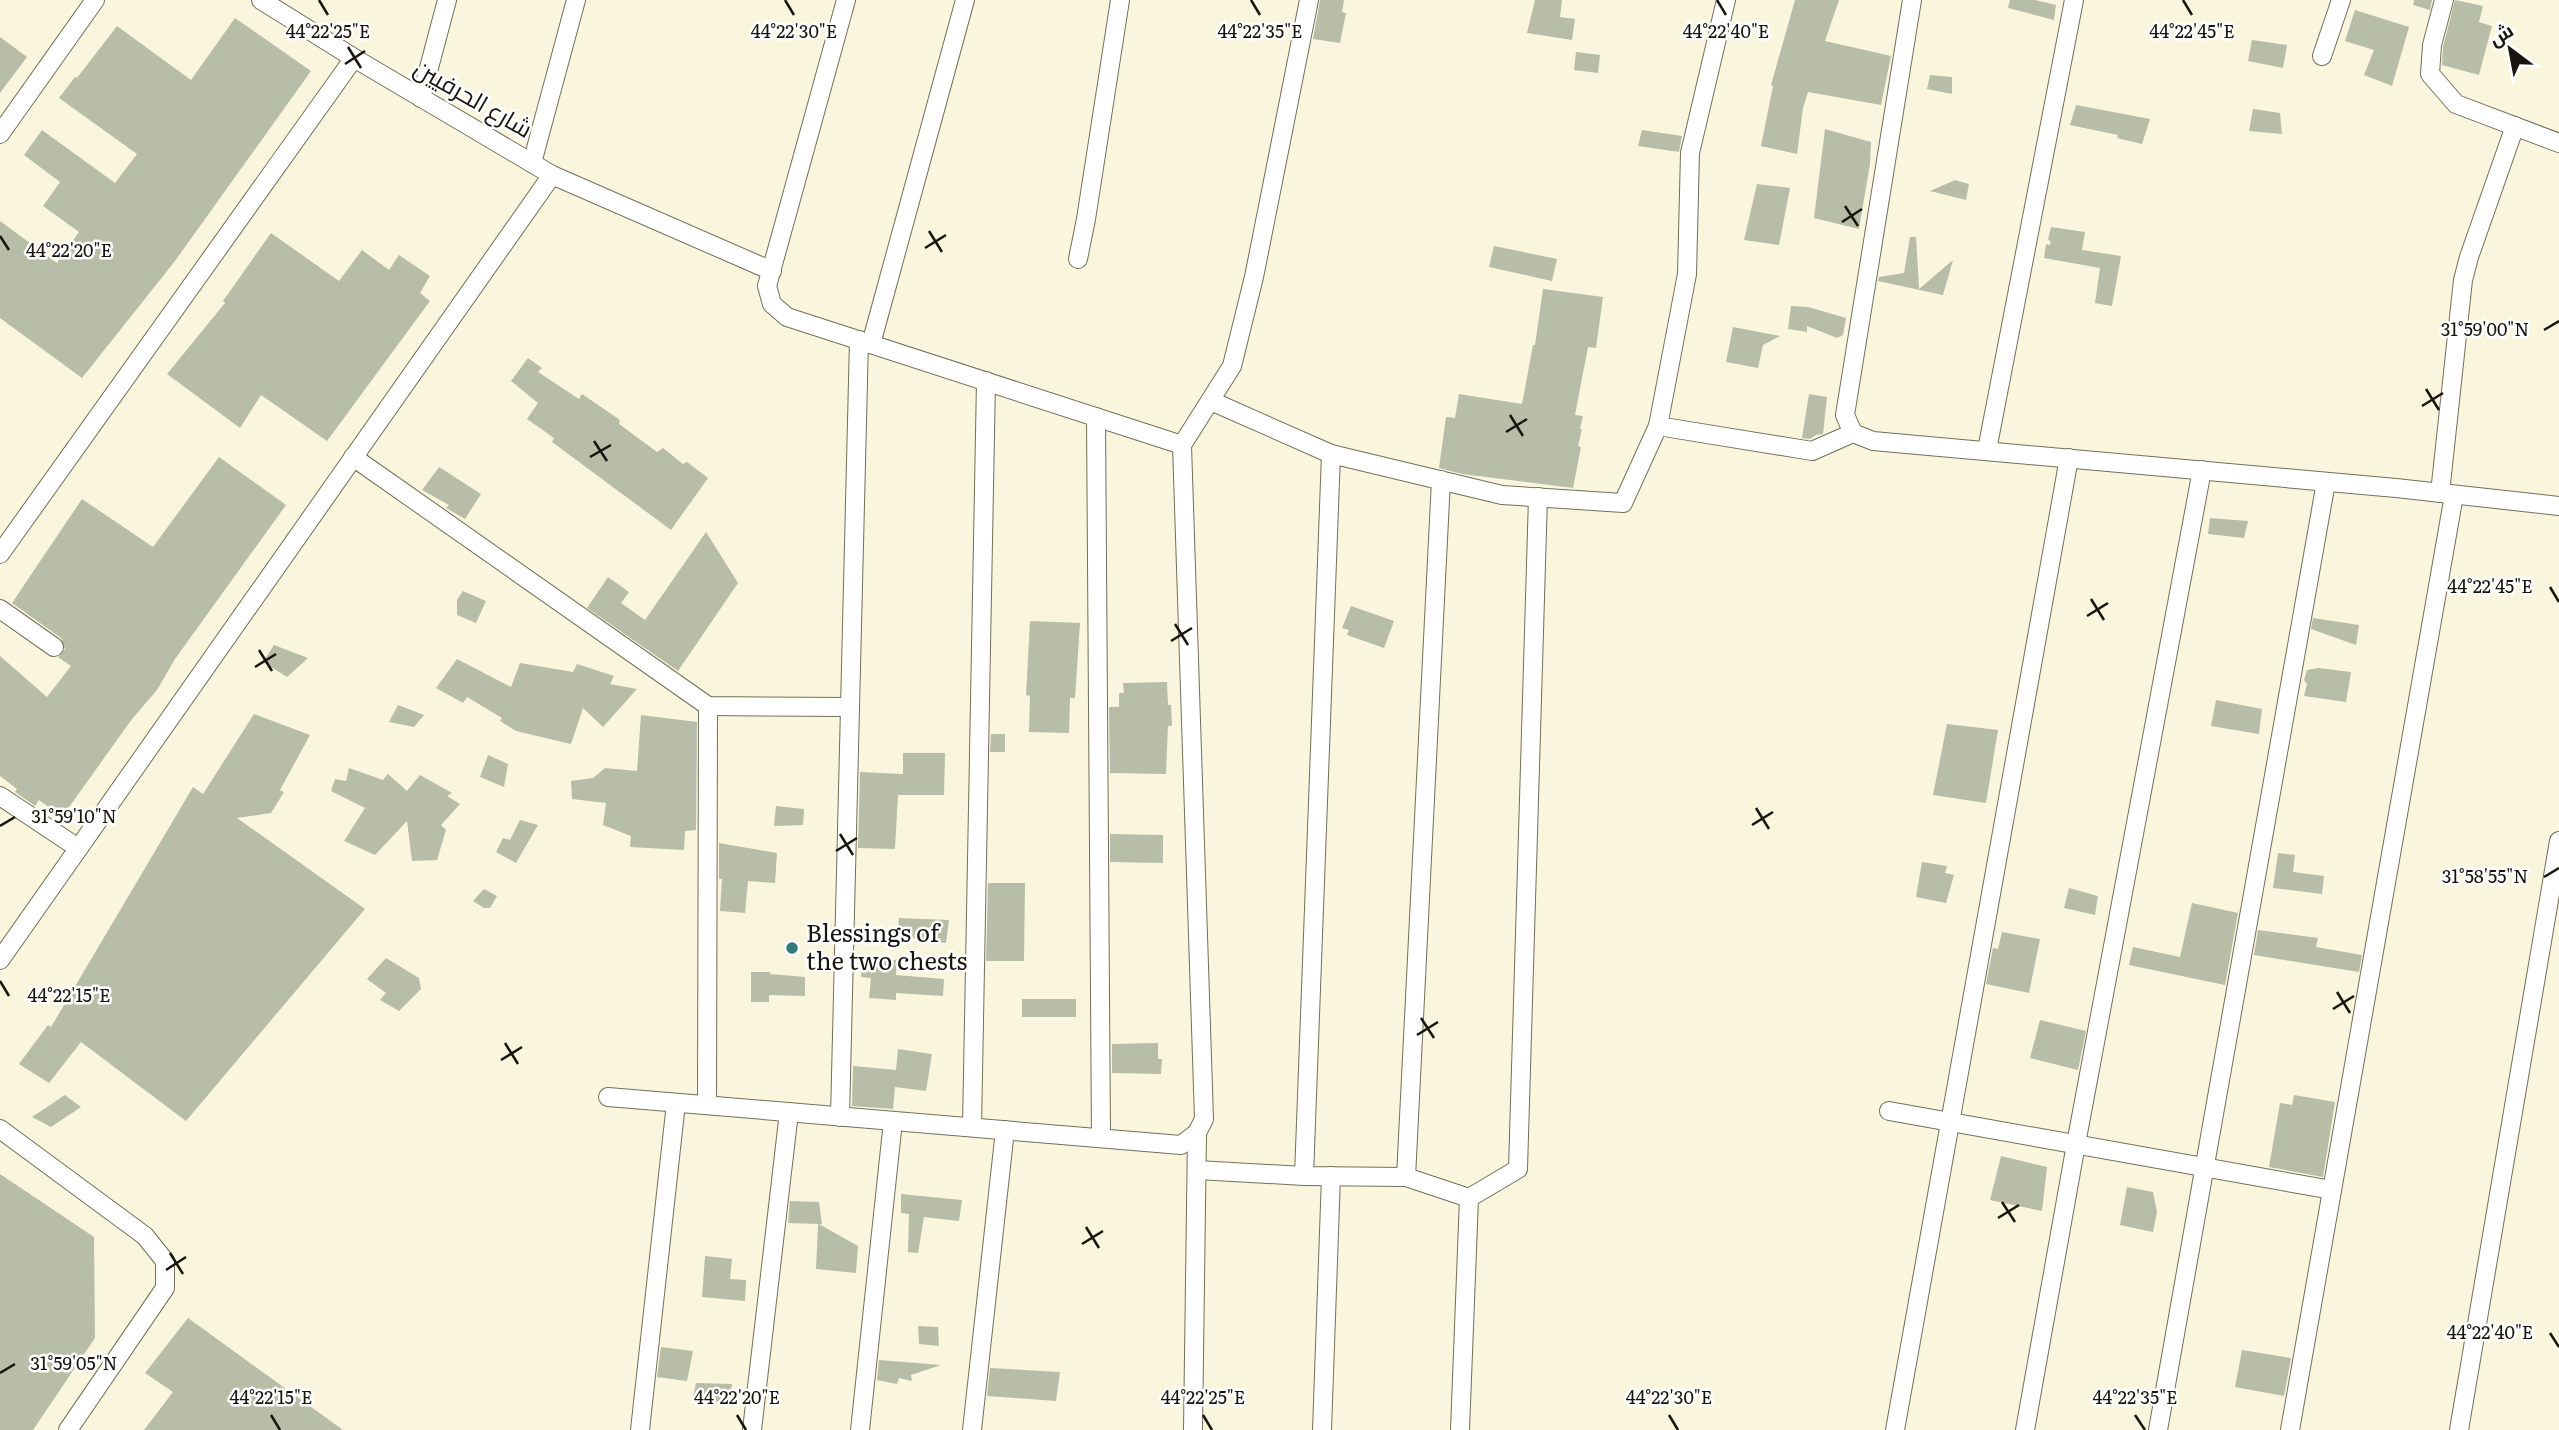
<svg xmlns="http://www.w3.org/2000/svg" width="2559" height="1430" font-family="Literata,Cairo,serif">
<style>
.building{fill:#b7bda7}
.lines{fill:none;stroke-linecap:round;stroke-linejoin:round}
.minor-casing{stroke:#726f5a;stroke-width:20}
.minor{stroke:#fff;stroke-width:18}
.ticks{fill:none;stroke:#17150d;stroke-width:2.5}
.poi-dot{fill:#307a7b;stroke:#fff;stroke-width:2.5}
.labels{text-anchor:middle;stroke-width:5;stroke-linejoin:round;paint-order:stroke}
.street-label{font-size:24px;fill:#17150d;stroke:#fff}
.poi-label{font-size:24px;fill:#17150d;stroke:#fff;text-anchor:start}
.ticks-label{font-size:18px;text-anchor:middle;fill:#17150d;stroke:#fff;stroke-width:5;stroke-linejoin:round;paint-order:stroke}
</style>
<rect width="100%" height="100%" fill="#faf6dd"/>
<g class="building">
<path d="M1320 0H1344L1342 12 1346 13 1340 43 1313 39Z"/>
<path d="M1535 0H1562L1560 17 1575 19 1572 40 1527 33Z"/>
<path d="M1795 0H1839L1825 41 1891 56 1881 105 1808 92 1803 108 1797 154 1761 146 1773 86 1771 85Z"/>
<path d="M2010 0H2035L2056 5 2054 20 2008 8Z"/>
<path d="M2414 0H2432L2430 10 2413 5Z"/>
<path d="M2455 0 2483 6 2479 22 2492 26 2479 75 2442 65 2443 47Z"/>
<path d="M2355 10 2409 27 2392 86 2364 75 2374 50 2345 41Z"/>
<path d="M235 18 311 71 175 261 82 378 0 318V221L57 263 79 232 43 206 60 182 24 155 42 130 115 183 137 154 59 98 75 77 77 78 117 26 191 80Z"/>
<path d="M0 37 27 57 0 93Z"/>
<path d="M2252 40 2287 45 2283 68 2248 61Z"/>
<path d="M1576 52 1600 55 1598 73 1574 70Z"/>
<path d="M1930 75 1952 77V94L1927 89Z"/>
<path d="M2076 105 2150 119 2142 144 2117 138 2118 135 2070 125Z"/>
<path d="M2253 109 2280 113 2282 134 2249 131Z"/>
<path d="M1825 129 1871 142 1870 164 1859 229 1814 218Z"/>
<path d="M1642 130 1682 136 1679 152 1638 146Z"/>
<path d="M1955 180 1969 184 1966 200 1930 191Z"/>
<path d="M1757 184 1790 188 1779 245 1744 240Z"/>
<path d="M2051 227 2085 232 2082 250 2121 256 2112 306 2095 303 2100 268 2044 258 2046 244 2050 245 2051 242 2048 239Z"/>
<path d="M271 233 339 281 362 250 389 270 399 255 430 276 420 293 430 301 327 441 261 395 240 428 167 374 225 303 223 301Z"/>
<path d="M1910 237H1916L1919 289 1953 260 1943 295 1878 281 1879 277 1904 273Z"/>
<path d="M1494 246 1557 259 1552 281 1489 267Z"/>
<path d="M1543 289 1603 297 1596 348 1588 347 1575 415 1583 416 1580 429H1582L1578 446 1581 447 1573 488 1462 474 1439 468 1446 417 1455 418 1459 394 1522 404 1533 345H1535Z"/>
<path d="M1791 306 1808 307 1846 318 1843 335 1837 338 1807 326V332L1788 329Z"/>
<path d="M1733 327 1780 336 1763 345 1758 368 1726 362Z"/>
<path d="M528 358 542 368 538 372 579 399 582 394 620 420 619 424 657 452 663 448 683 464 687 462 708 478 671 530 552 442 554 438 527 419 538 403 511 381Z"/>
<path d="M1809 394 1827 397 1823 434 1816 435 1810 439 1802 438Z"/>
<path d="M219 457 286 505 175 659 157 690 132 719 62 817 39 800 35 806 15 792 17 789 0 776V656L47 697 71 666 58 657 65 649 61 638 12 603 82 499 153 547Z"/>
<path d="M439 467 481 494 465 519 446 508 449 505 422 490Z"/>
<path d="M2210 518 2248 521 2244 538 2208 534Z"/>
<path d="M706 532 738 583 678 671 587 608 608 577 629 592 621 603 645 620Z"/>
<path d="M463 591 486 601 476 623 457 615V600Z"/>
<path d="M1351 606 1394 621 1384 648 1347 635 1349 630 1342 628Z"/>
<path d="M2313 618 2359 625 2356 645 2311 629Z"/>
<path d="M1030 621 1080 623 1075 698H1070L1069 733 1029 732 1030 696 1026 695Z"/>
<path d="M274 645 308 658 287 677 263 662Z"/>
<path d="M457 659 511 687 520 663 573 672 577 664 614 676 610 684 637 689 603 727 583 708 571 744 516 731 500 721 502 718 467 697 463 703 436 688Z"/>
<path d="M2319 668 2351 672 2346 702 2304 696 2307 684 2304 680 2307 670Z"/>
<path d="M1167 682 1168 705H1171L1172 726H1168L1166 774 1110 773 1109 707H1119V693H1124L1123 683Z"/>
<path d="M2216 700 2262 709 2259 734 2211 726Z"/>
<path d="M398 705 424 715 414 727 389 722Z"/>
<path d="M254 714 310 735 280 790 284 792 271 813 237 818 365 909 186 1121 81 1042 49 1083 19 1064 48 1025 51 1027 193 787 203 794Z"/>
<path d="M641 715 697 722 696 830 685 831 684 850 630 847 631 836 603 825 606 803 572 799 571 781 593 778 605 768 637 771Z"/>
<path d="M1947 724 1998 730 1986 803 1933 795Z"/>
<path d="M991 734H1005V752H990Z"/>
<path d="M903 753H945L944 795H898L895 849 858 848 860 772 903 774Z"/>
<path d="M488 755 508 764 504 787 480 777Z"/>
<path d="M349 768 383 780 388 774 407 791 420 775 452 793 447 796 460 804 441 825 446 830 437 860 412 861 407 821 375 855 344 841 365 808 331 791 335 779 346 781Z"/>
<path d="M776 806 804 809 803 825 774 826Z"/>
<path d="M520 820 538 825 516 863 496 852 503 838 510 840Z"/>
<path d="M1110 834 1163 835V863L1110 862Z"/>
<path d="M719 843 777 853 775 883 748 881 745 913 720 911 722 879H719Z"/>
<path d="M2278 853 2295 855 2293 872 2324 876 2322 894 2273 888Z"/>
<path d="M1922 862 1947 866 1945 873 1954 875 1946 903 1916 897Z"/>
<path d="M988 883H1025L1024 961H986Z"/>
<path d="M2069 888 2098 896 2095 915 2064 908Z"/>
<path d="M484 889 497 896 490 908H484L473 901Z"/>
<path d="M2192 903 2238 913 2225 985 2129 965 2133 947 2180 957Z"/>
<path d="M899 918 949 920 946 943 897 936Z"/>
<path d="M2258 930 2318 938 2316 947 2362 955 2359 972 2254 955Z"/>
<path d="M2002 932 2040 939 2029 993 1986 984 1993 948 1998 949Z"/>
<path d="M386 958 419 978 421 989 399 1011 380 1000 386 993 367 979Z"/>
<path d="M863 959 897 960 896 975 944 979 943 996 896 993V1000L869 998 871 978 861 977Z"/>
<path d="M751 972H770V974L805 977V996L769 995V1002H751Z"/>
<rect x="1022" y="999" width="54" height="18"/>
<path d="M2040 1020 2086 1031 2078 1070 2030 1058Z"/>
<path d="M1158 1043V1059H1162L1161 1074 1112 1073V1044Z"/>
<path d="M898 1049 932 1054 926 1091 895 1087 893 1109 852 1106 853 1066 896 1070Z"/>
<path d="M65 1095 81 1107 51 1127 32 1117Z"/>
<path d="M2294 1095 2335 1102 2323 1177 2269 1167 2280 1103 2292 1105Z"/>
<path d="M2001 1156 2047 1167 2042 1211 1990 1200Z"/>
<path d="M0 1174 94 1237 95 1338 33 1430H0Z"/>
<path d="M2127 1187 2153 1192 2157 1212 2153 1232 2120 1225Z"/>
<path d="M901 1194 962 1200 959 1221 924 1217 918 1253 908 1252 909 1214 901 1213Z"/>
<path d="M790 1201 819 1202 822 1224H819L858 1246 856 1273 816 1269 818 1224 788 1223Z"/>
<path d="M705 1256 732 1259 730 1279 746 1280 745 1301 702 1297Z"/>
<path d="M188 1318 343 1430H144L173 1392 145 1373Z"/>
<path d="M918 1326 938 1327 939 1346 919 1344Z"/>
<path d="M661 1347 693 1351 687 1381 657 1377Z"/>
<path d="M2242 1350 2291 1358 2284 1396 2235 1387Z"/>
<path d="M879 1360 941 1365 911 1375 912 1381 899 1378 897 1384 877 1380Z"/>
<path d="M990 1368 1060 1372 1056 1401 987 1396Z"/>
<path d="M696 1383 732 1384 729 1404 693 1397Z"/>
</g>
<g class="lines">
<g class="minor-casing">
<g id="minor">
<path d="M261 0 354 58 552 175 772 271"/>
<path d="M846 0 767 286 772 304 787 317 1182 445"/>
<path d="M1912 0 1845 415 1853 433 1873 441 2396 488 2559 506"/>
<path d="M2444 0 2432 45 2430 74 2456 104 2559 143"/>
<path d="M2322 56 2341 0"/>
<path d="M421 98 447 0"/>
<path d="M0 134 95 0"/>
<path d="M532 163 576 0"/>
<path d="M1078 259 1086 219 1120 0"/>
<path d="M871 344 965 0"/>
<path d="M1211 401 1331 454 1502 495 1623 503 1658 426 1687 274 1690 153 1726 0"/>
<path d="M1096 417 1101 1138"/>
<path d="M1658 426 1812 451 1853 433"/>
<path d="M1987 450 2074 0"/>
<path d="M353 457 708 706 850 707"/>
<path d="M2440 493 2463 280 2469 257 2515 126"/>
<path d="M0 554 354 58"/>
<path d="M0 609 54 647"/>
<path d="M0 796 78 848"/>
<path d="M0 960 552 175"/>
<path d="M608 1097 1181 1145 1197 1133"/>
<path d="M707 1105 708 706"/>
<path d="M1889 1111 2332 1190"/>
<path d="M840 1117 859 340"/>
<path d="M972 1127 986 381"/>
<path d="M0 1129 145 1236 165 1261V1288L68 1430"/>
<path d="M1197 1170 1304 1176 1406 1177 1469 1198 1518 1169 1538 497"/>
<path d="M1304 1176 1331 454"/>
<path d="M1406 1177 1441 480"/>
<path d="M640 1430 676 1103"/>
<path d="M752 1430 789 1112"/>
<path d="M860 1430 893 1121"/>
<path d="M972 1430 1005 1130"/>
<path d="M1193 1430 1197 1133 1204 1119 1182 445 1232 366 1254 277 1309 0"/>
<path d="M1322 1430 1331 1176"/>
<path d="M1460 1430 1469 1198"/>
<path d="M1895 1430 2069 458"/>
<path d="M2025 1430 2076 1144 2202 470"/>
<path d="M2158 1430 2326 482"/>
<path d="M2290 1430 2454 495"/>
<path d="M2459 1430 2559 841"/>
</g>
</g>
<use href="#minor" class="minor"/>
</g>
<path class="ticks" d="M319 0 328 15M785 0 794 15M1251 0 1260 15M1717 0 1726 15M2183 0 2192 15M348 47 361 68M345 64 365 51M1845 206 1858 226M1842 222 1862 209M929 231 942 252M0 236 9 250M925 248 946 235M2544 330 2559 321M2426 389 2439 410M2422 406 2443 393M1510 415 1523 436M1506 432 1527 419M594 441 607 461M590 457 611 445M2550 587 2559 602M2091 599 2104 620M2087 616 2108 603M1175 624 1188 645M1171 641 1192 628M259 650 272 671M255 667 276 654M1756 808 1769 829M1752 825 1773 812M0 826 15 817M840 834 853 855M836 851 857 838M2544 877 2559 868M0 981 9 996M2337 992 2350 1013M2333 1009 2354 996M1421 1018 1434 1038M1417 1035 1438 1022M505 1043 518 1064M501 1060 522 1047M2002 1202 2015 1222M1998 1218 2019 1205M1086 1227 1099 1248M1082 1244 1103 1231M170 1253 183 1274M166 1270 186 1257M2550 1333 2559 1347M0 1373 15 1364M271 1415 280 1430M737 1415 746 1430M1203 1415 1212 1430M1669 1415 1678 1430M2135 1415 2145 1430"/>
<circle class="poi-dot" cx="792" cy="948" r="7"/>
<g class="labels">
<g class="street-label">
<text transform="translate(473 99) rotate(30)" y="8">شارع الحرفيين</text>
</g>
<g class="poi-label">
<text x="806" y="942">Blessings of<tspan x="806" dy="28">the two chests</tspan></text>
</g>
</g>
<g class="ticks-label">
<text x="794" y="38">44°22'30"E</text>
<text x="1260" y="38">44°22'35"E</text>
<text x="328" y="38">44°22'25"E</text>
<text x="1726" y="38">44°22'40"E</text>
<text x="2192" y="38">44°22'45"E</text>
<text x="69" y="257">44°22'20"E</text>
<text x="2485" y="336">31°59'00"N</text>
<text x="2490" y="593">44°22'45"E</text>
<text x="74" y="823">31°59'10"N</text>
<text x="2485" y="883">31°58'55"N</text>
<text x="69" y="1002">44°22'15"E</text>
<text x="2490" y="1339">44°22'40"E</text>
<text x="74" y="1370">31°59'05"N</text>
<text x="271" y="1404">44°22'15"E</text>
<text x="737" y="1404">44°22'20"E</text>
<text x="1203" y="1404">44°22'25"E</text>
<text x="1669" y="1404">44°22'30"E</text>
<text x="2135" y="1404">44°22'35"E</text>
</g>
<g transform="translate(2510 49) rotate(328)" stroke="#ffffff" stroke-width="5" paint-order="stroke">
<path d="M0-5L12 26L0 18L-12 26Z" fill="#17150d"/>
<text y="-10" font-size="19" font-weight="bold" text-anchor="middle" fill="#17150d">ش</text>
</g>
</svg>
